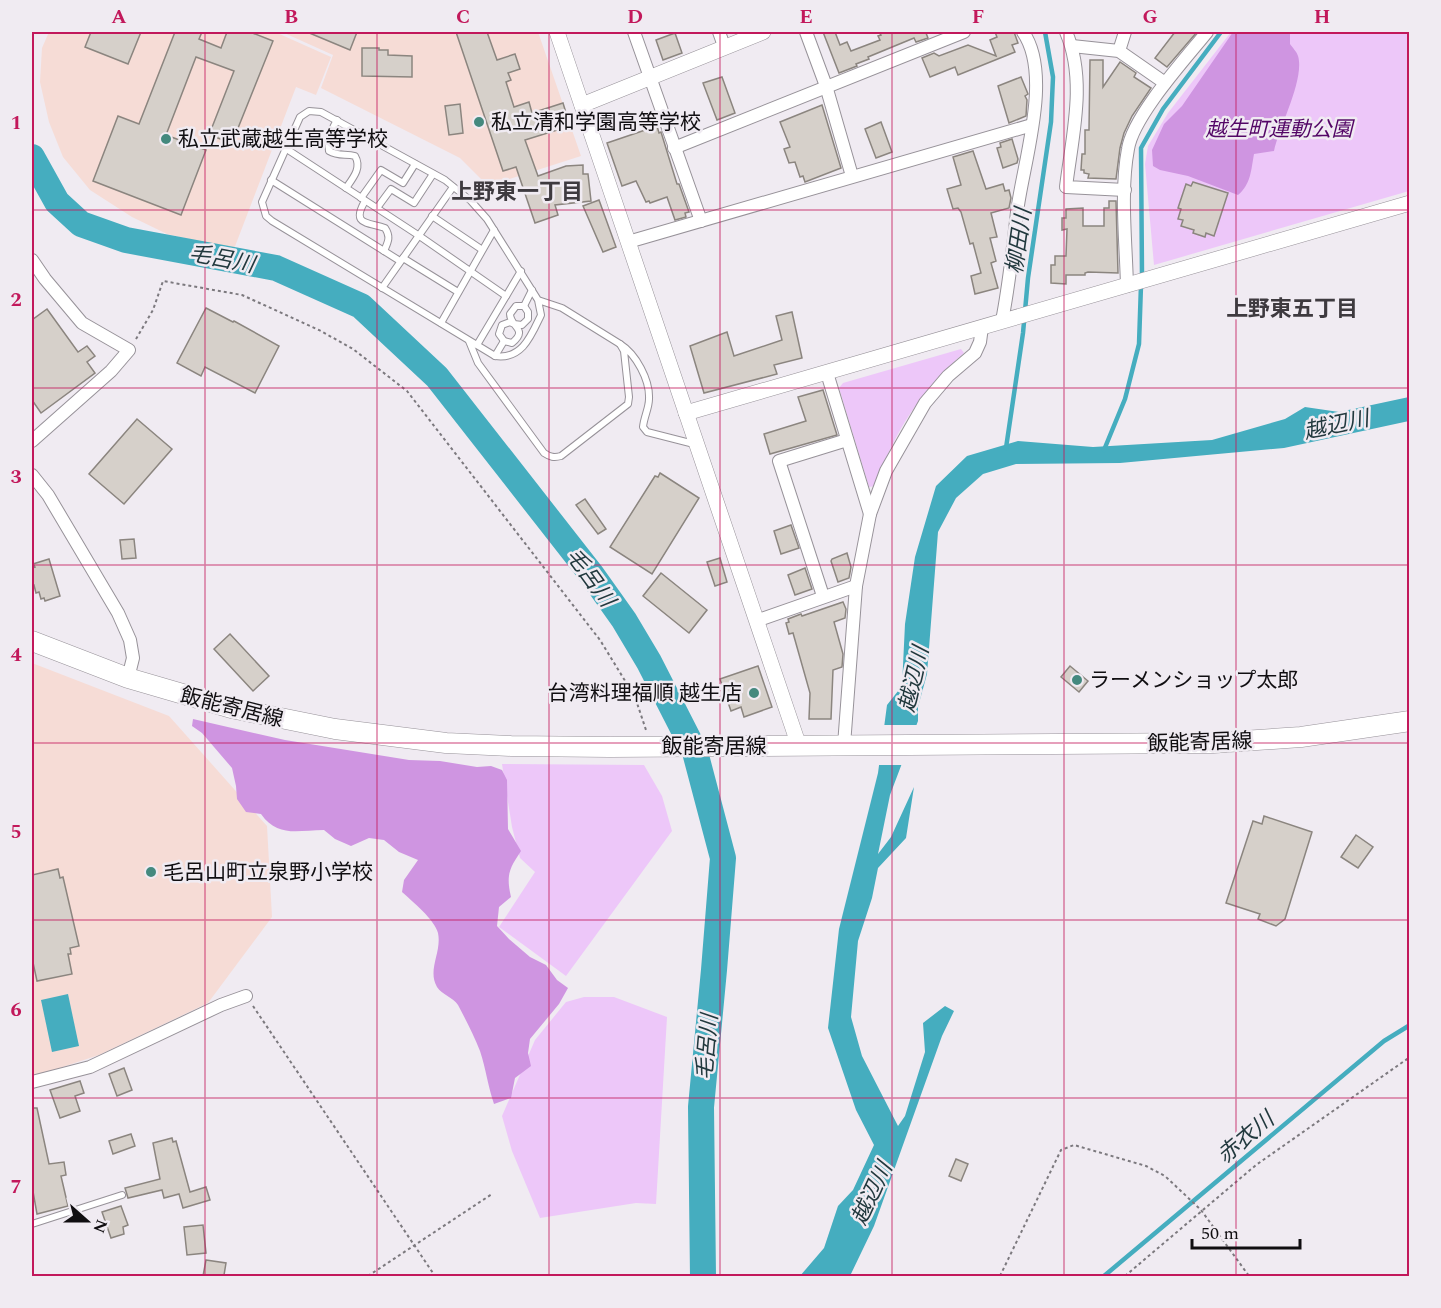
<svg xmlns="http://www.w3.org/2000/svg" width="1441" height="1308" font-family="Spectral,'Noto Sans JP',serif">
<style>
.education{fill:#f6dcd6}
.green{fill:#edc7f9}
.forest{fill:#cf95e1}
.water{fill:#45adbf}
.pier{fill:#f0ebf2}
.lines{fill:none;stroke-linecap:round;stroke-linejoin:round}
.stream{stroke:#45adbf;stroke-width:4.5}
.river{stroke:#45adbf;stroke-width:26}
.building{fill:#d6d0ca;stroke:#8b857f;stroke-width:1.5}
.service-casing{stroke:#979299;stroke-width:8}
.minor-casing{stroke:#979299;stroke-width:14}
.tertiary-casing{stroke:#979299;stroke-width:16}
.primary-casing{stroke:#979299;stroke-width:21}
.path{stroke:#7c797e;stroke-width:2;stroke-dasharray:3 3;stroke-linecap:butt}
.service{stroke:#fff;stroke-width:6}
.minor{stroke:#fff;stroke-width:12}
.tertiary{stroke:#fff;stroke-width:15}
.primary{stroke:#fff;stroke-width:20}
.grid{fill:none;stroke:#c2185b;stroke-width:1.5;stroke-opacity:0.55}
.poi-dot{fill:#44897e;stroke:#f0ebf2;stroke-width:2}
.labels{text-anchor:middle;stroke-width:5;stroke-linejoin:round;paint-order:stroke}
.poi-label{font-size:21px;fill:#100e11;stroke:#f0ebf2;text-anchor:start}
.park-label{font-size:21px;font-style:italic;fill:#530666;stroke:#f0ebf2}
.street-label{font-size:21px;fill:#100e11;stroke:#f0ebf2}
.neighbourhood-label{font-size:22px;font-weight:bold;fill:#3e3a3f;stroke:#f0ebf2}
.water-label{font-size:22px;font-style:italic;fill:#22393e;stroke:#f0ebf2}
.neatline{fill:none;stroke:#c2185b;stroke-width:2}
.grid-label{font-size:20px;text-anchor:middle;font-weight:bold;fill:#c2185b}
</style>
<rect width="100%" height="100%" fill="#f0ebf2"/>
<g class="education">
<path d="M49 32H275L331 57 316 95 296 87 234 249 167 234 132 217 90 190 63 157 49 122 40 82 42 48Z"/>
<path d="M282 32H538L581 156 488 186 460 158 321 88 333 55Z"/>
<path d="M32 663 169 716 267 826 272 917 208 1003 99 1055 32 1077Z"/>
</g>
<g class="green">
<path d="M1231 32H1409V191L1154 265 1145 164 1148 146 1168 113Z"/>
<path d="M961 349 964 353C921 389 894 433 875 486L869 487 839 388 843 383Z"/>
<path d="M502 764 644 765 662 796 672 831 566 976 499 927 535 872 520 858 512 827Z"/>
<path d="M584 997H614L667 1017 656 1204 636 1203 540 1218 512 1151 502 1116 535 1040 566 1002Z"/>
</g>
<g class="forest">
<path d="M1233 32H1290V44C1292 47 1297 52 1298 56 1305 79 1279 127 1274 151L1254 154C1251 170 1251 184 1238 195L1188 176 1160 170 1153 166 1152 150 1164 124 1182 106Z"/>
<path d="M193 719 285 740 409 760 440 761 477 767 491 766 502 770 507 780 508 829 521 851C509 869 506 875 511 897L499 907 497 926 509 939 530 957 546 965 557 980 568 988 559 1004 530 1039 528 1053 531 1066 515 1078 511 1098 494 1104C488 1087 486 1069 480 1051 474 1036 466 1020 458 1005 453 997 442 995 437 987 427 970 442 952 438 933 435 920 412 901 402 892L404 880 418 860 399 852 384 840 369 838 351 846 335 839 324 830C298 830 278 838 261 814L246 812 237 799 236 786 232 768 202 733 192 726Z"/>
</g>
<g class="water">
<path d="M1409 397V421L1284 448 1120 463 1016 464 983 474 956 498 938 532 927 674 918 707V721L890 795 878 854 891 837 914 787 906 838 878 868 872 898 858 941 851 1017 862 1056 898 1126 905 1116 925 1052 923 1023 945 1006 954 1011 942 1036 874 1226 850 1276H800L824 1248 838 1206 853 1190 874 1145 856 1110 828 1028 839 929 878 773 887 705 902 686 905 624 915 557 936 486 967 456 1018 441 1093 447 1212 440 1285 419 1305 407 1339 412Z"/>
<path d="M68 994 79 1046 52 1052 41 1000Z"/>
</g>
<path class="pier" d="M881 725H920L905 765H876Z"/>
<g class="lines">
<g class="stream">
<path d="M1142 276 1141 148 1163 109 1221 32"/>
<path d="M1006 448 1023 333 1028 278 1051 122 1053 77 1045 32"/>
<path d="M1104 450 1125 399 1139 344 1141 285"/>
<path d="M1104 1276 1384 1041 1410 1025"/>
</g>
<path class="river" d="M32 157 57 202 81 224 126 240 276 268 361 306 437 377 592 575 624 620 649 662 695 752 723 858 714 970 701 1107 703 1276"/>
</g>
<g class="building">
<path d="M91 32H141L128 64 85 47Z"/>
<path d="M175 32H202L199 39 221 48 227 32H250L273 41 232 143 209 135 234 71 196 57 166 135 206 150 181 215 93 181 118 116 139 124Z"/>
<path d="M307 32H357L350 50Z"/>
<path d="M456 32H487L497 60 515 54 520 69 508 73 511 80 506 82 514 107 529 102 532 113 563 103 570 126 525 140 538 176 566 166 583 165V174H588L591 201 555 205 558 215 535 223 516 167 503 171Z"/>
<path d="M823 32H835L840 45 847 42 851 51 880 40 878 36 881 35 879 32H928L926 33 928 38 916 42 914 38 868 57 869 59 856 64 857 66 839 73Z"/>
<path d="M995 32H1014L1018 43 1012 45 1015 52 958 75 955 67 930 77 922 58 934 53 939 56 968 45 996 56 990 40 997 37Z"/>
<path d="M1175 32H1197L1167 67 1155 58Z"/>
<path d="M675 33 682 53 663 60 656 40Z"/>
<path d="M362 48H379V50H388V55L412 56V77L362 76Z"/>
<path d="M1090 60H1103V87L1120 62 1136 73 1134 77 1151 88 1132 116 1124 133 1120 148 1116 179 1088 178 1089 174 1084 173V170H1081L1082 154H1085V130H1089Z"/>
<path d="M722 77 735 113 717 120 703 83Z"/>
<path d="M1021 77 1028 94 1025 96 1027 100 1026 116 1009 123 998 86Z"/>
<path d="M460 104 463 133 449 135 445 106Z"/>
<path d="M822 105 841 168 805 182 803 176 800 177 795 162 789 163 784 149 790 147 780 122Z"/>
<path d="M881 122 892 152 876 158 865 129Z"/>
<path d="M657 126 659 133 661 132 677 184H679L689 212 685 213 686 217 675 220 667 197 650 203 649 201 646 202 636 181 622 186 607 143Z"/>
<path d="M1012 139 1018 159 1017 163 1003 168 997 148 1001 147 1000 143Z"/>
<path d="M973 151 986 189 1003 184 1005 191 1009 190 1011 198 1009 208 991 213 997 237 990 238 996 261 991 263 998 288 975 294 971 276 981 273 973 243 970 244 961 212 958 208 953 209 947 189 961 185 953 157Z"/>
<path d="M1193 182 1228 193 1214 236 1206 233 1205 237 1193 233 1194 230 1181 226 1183 220 1178 219 1181 209 1178 208 1186 184 1191 186Z"/>
<path d="M599 200 616 247 603 252 583 206Z"/>
<path d="M1109 201H1116L1118 273 1088 272 1085 273V275H1066V284L1051 283V265H1055V256H1066L1067 229 1062 230V218H1066V209L1083 208V226H1104V208H1109Z"/>
<path d="M206 308 233 322 234 321 279 346 255 393 205 367 201 376 177 363Z"/>
<path d="M47 309 78 352 87 346 95 356 87 362 95 373 41 413 32 400V320Z"/>
<path d="M792 312 802 358 774 365 777 374 704 393 690 346 727 332 734 356 782 340 776 316Z"/>
<path d="M823 390 837 435 770 454 764 434 806 421 798 397Z"/>
<path d="M137 419 172 449 124 504 89 474Z"/>
<path d="M660 473 699 498 652 574 610 547 655 476 658 477Z"/>
<path d="M585 499 606 529 598 534 576 505Z"/>
<path d="M791 525 799 548 781 554 774 531Z"/>
<path d="M134 539 136 558 122 559 120 540Z"/>
<path d="M847 553 851 567 849 578 838 582 831 561 832 559Z"/>
<path d="M720 558 727 582 715 586 707 562Z"/>
<path d="M49 559 60 596 45 601 44 598 41 599 39 592 36 593 34 585 32 586V568L35 567 33 564Z"/>
<path d="M805 568 812 589 795 595 788 575Z"/>
<path d="M661 573 707 610 689 633 643 596Z"/>
<path d="M843 602 846 609 845 618 834 622 843 654 842 667 833 670 831 719H809L810 693 793 633 789 634 786 623 789 622 788 619 801 614 802 616Z"/>
<path d="M230 634 269 676 253 691 214 649Z"/>
<path d="M758 666 772 707 744 717 741 707 731 711 720 679Z"/>
<path d="M1070 666 1088 681 1079 692 1061 677Z"/>
<path d="M1264 816 1312 832 1285 919 1276 926 1258 919 1260 914 1226 903 1253 821 1262 824Z"/>
<path d="M1356 835 1373 847 1358 868 1341 857Z"/>
<path d="M58 869 60 878 63 877 79 946 70 948 71 954H68L72 974 37 981 32 958V875Z"/>
<path d="M124 1068 132 1090 117 1096 109 1074Z"/>
<path d="M80 1081 84 1093 75 1096 80 1111 60 1118 50 1090Z"/>
<path d="M32 1108H37L49 1164 64 1162 66 1175 61 1176 68 1206 37 1214 32 1186Z"/>
<path d="M131 1134 135 1146 113 1154 109 1141Z"/>
<path d="M172 1138 173 1142 176 1141 190 1192 206 1187 210 1200 183 1208 179 1194 164 1198 162 1190 128 1198 125 1188 160 1179 153 1143Z"/>
<path d="M956 1159 968 1164 961 1181 949 1176Z"/>
<path d="M121 1206 128 1225 123 1227 124 1234 111 1238 102 1212Z"/>
<path d="M203 1225 206 1253 187 1255 184 1227Z"/>
<path d="M206 1260 226 1263 224 1275 203 1276Z"/>
</g>
<g class="lines">
<g class="service-casing">
<g id="service">
<path d="M337 120C331 131 327 139 329 151 339 157 346 153 355 156 362 168 353 178 346 188"/>
<path d="M285 148 418 235 506 296"/>
<path d="M271 180 400 261"/>
<path d="M361 198 381 170 403 183 415 164"/>
<path d="M365 201C351 225 367 222 385 228 391 237 388 242 384 251"/>
<path d="M377 208 391 189 414 203 433 174"/>
<path d="M432 216 481 249"/>
<path d="M403 258 458 292"/>
<path d="M382 288 453 187"/>
<path d="M538 300 541 315C531 336 522 360 495 356L272 221 266 216 262 202 300 117 309 111 321 112 445 180 471 201 487 219 538 300 562 308 620 344"/>
<path d="M524 306 532 290"/>
<path d="M441 323 494 230"/>
<path d="M514 324 510 322 502 325 499 334 504 341 512 343C529 329 510 327 510 314L516 306H524L528 312V319L522 325 514 324"/>
<path d="M469 341 478 363 544 453C550 457 554 458 561 456L628 404 629 397 624 351 620 344C636 354 650 380 649 399 649 408 644 417 643 427L647 432 694 444"/>
<path d="M477 345 521 271"/>
<path d="M495 356 504 341"/>
<path d="M32 1224 122 1195"/>
</g>
</g>
<g class="minor-casing">
<g id="minor">
<path d="M634 32 701 221"/>
<path d="M719 32 724 46"/>
<path d="M806 32 826 86 852 176"/>
<path d="M1066 32C1087 80 1072 137 1066 187L1125 190"/>
<path d="M1072 46 1119 51 1165 83"/>
<path d="M1119 51 1125 32"/>
<path d="M674 148 964 32"/>
<path d="M628 242 1032 125"/>
<path d="M32 260 45 279 82 323 129 350 111 371 32 441"/>
<path d="M1127 286C1126 243 1120 191 1128 149 1133 116 1186 58 1207 32"/>
<path d="M1002 321C1009 285 1013 249 1017 212 1023 163 1053 75 1023 32"/>
<path d="M827 373 870 514"/>
<path d="M32 475 48 495 118 613 130 640 133 658 128 678"/>
<path d="M823 596 779 461 847 440"/>
<path d="M756 621 856 586"/>
<path d="M844 745 856 586 870 514 886 471 925 403 948 376 975 353 980 342 982 327"/>
<path d="M32 1082 90 1067 221 1005 246 996"/>
</g>
</g>
<g class="tertiary-casing">
<g id="tertiary">
<path d="M557 32 799 746"/>
<path d="M582 105 763 32"/>
<path d="M686 413 1410 203"/>
</g>
</g>
<g class="primary-casing">
<path id="primary" d="M32 641 128 678 231 708 335 729 446 743 511 746 610 747 1213 743 1301 737 1410 721"/>
</g>
<g class="path">
<path d="M136 339 153 310 163 281 242 295 319 330 353 349 407 391 600 640 635 697 646 730"/>
<path d="M253 1006 435 1276"/>
<path d="M368 1276 492 1194"/>
<path d="M1000 1276 1061 1150 1074 1145 1146 1166 1165 1176 1201 1210 1249 1276"/>
<path d="M1125 1276 1256 1165 1410 1057"/>
</g>
<use href="#service" class="service"/>
<use href="#minor" class="minor"/>
<use href="#tertiary" class="tertiary"/>
<use href="#primary" class="primary"/>
</g>
<path class="grid" d="M205 32V1276M377 32V1276M549 32V1276M720 32V1276M892 32V1276M1064 32V1276M1236 32V1276M32 210H1410M32 388H1410M32 565H1410M32 743H1410M32 920H1410M32 1098H1410"/>
<g class="poi-dot">
<circle cx="479" cy="122" r="6"/>
<circle cx="166" cy="139" r="6"/>
<circle cx="1077" cy="680" r="6"/>
<circle cx="754" cy="693" r="6"/>
<circle cx="151" cy="872" r="6"/>
</g>
<g class="labels">
<g class="poi-label">
<text x="491" y="129">私立清和学園高等学校</text>
<text x="178" y="146">私立武蔵越生高等学校</text>
<text x="1089" y="687">ラーメンショップ太郎</text>
<text x="742" y="700" text-anchor="end">台湾料理福順 越生店</text>
<text x="163" y="879">毛呂山町立泉野小学校</text>
</g>
<g class="park-label">
<text x="1279" y="136">越生町運動公園</text>
</g>
<g class="street-label">
<text transform="translate(232 707) rotate(14)" y="7">飯能寄居線</text>
<text transform="translate(1200 742) rotate(-2)" y="7">飯能寄居線</text>
<text x="714" y="753">飯能寄居線</text>
</g>
<g class="neighbourhood-label">
<text x="517" y="199">上野東一丁目</text>
<text x="1292" y="316">上野東五丁目</text>
</g>
<g class="water-label">
<text transform="translate(1018 241) rotate(-82)" y="8">柳田川</text>
<text transform="translate(222 258) rotate(11)" y="8">毛呂川</text>
<text transform="translate(1336 424) rotate(-12)" y="8">越辺川</text>
<text transform="translate(591 577) rotate(54)" y="8">毛呂川</text>
<text transform="translate(913 679) rotate(-77)" y="8">越辺川</text>
<text transform="translate(706 1047) rotate(-85)" y="8">毛呂川</text>
<text transform="translate(1245 1137) rotate(-40)" y="8">赤衣川</text>
<text transform="translate(871 1193) rotate(-65)" y="8">越辺川</text>
</g>
</g>
<rect width="1441" height="1308" fill="none" stroke="#f0ebf2" stroke-width="66"/>
<g transform="translate(87 1221) rotate(111)" stroke="#f0ebf2" stroke-width="4.5" paint-order="stroke">
<path d="M0-4.5L10 22L0 15L-10 22Z" fill="#100e11"/>
<text y="-9" font-size="16" font-weight="bold" text-anchor="middle" fill="#100e11">N</text>
</g>
<path d="M1192 1239v9h108v-9" fill="none" stroke="#100e11" stroke-width="3"/>
<text x="1201" y="1239" font-size="18" fill="#100e11" stroke="#f0ebf2" stroke-width="4.5" paint-order="stroke">50 m</text>
<rect x="33" y="33" width="1375" height="1242" class="neatline"/>
<g class="grid-label">
<text x="119" y="23">A</text>
<text x="291" y="23">B</text>
<text x="463" y="23">C</text>
<text x="635" y="23">D</text>
<text x="806" y="23">E</text>
<text x="978" y="23">F</text>
<text x="1150" y="23">G</text>
<text x="1322" y="23">H</text>
<text x="16" y="129">1</text>
<text x="16" y="306">2</text>
<text x="16" y="483">3</text>
<text x="16" y="661">4</text>
<text x="16" y="838">5</text>
<text x="16" y="1016">6</text>
<text x="16" y="1193">7</text>
</g>
</svg>
